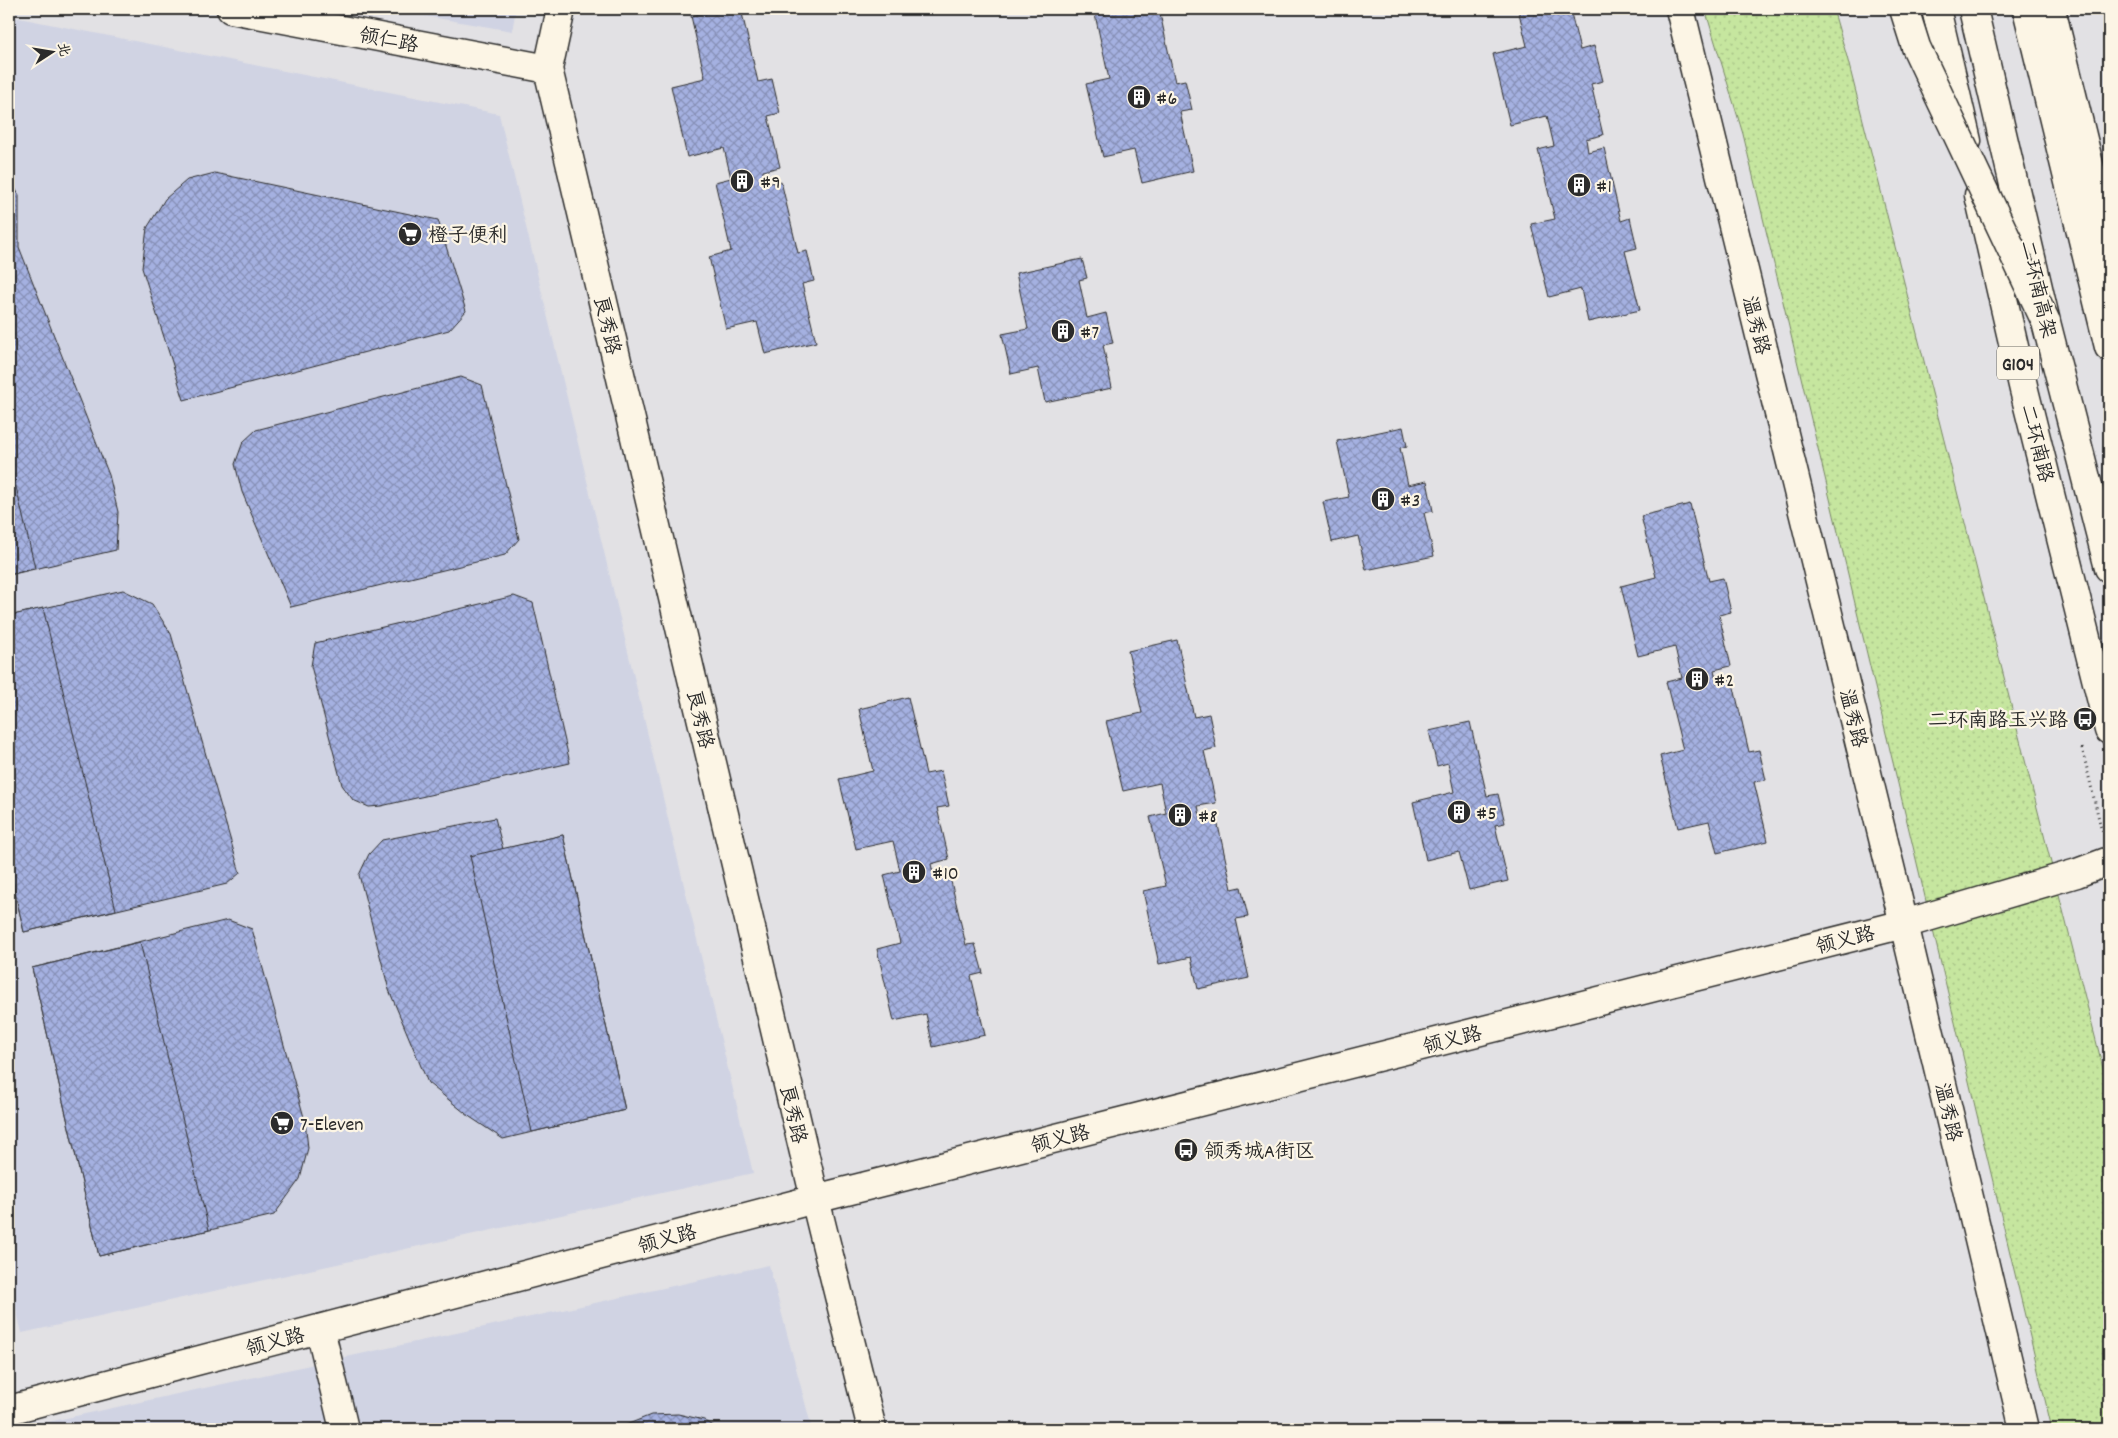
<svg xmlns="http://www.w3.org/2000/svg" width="2118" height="1438" font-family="Dekko,'LXGW WenKai TC',sans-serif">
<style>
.built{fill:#d0d3e3}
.park{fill:url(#park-dots);stroke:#788865}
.building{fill:url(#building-cross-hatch);stroke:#2b2b2b}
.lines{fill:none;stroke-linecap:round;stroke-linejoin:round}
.minor-casing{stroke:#2b2b2b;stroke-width:31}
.highway-casing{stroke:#2b2b2b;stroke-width:31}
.path{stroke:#2b2b2b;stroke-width:3;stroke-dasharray:1 4;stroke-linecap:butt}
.minor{stroke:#fcf5e5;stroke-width:28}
.highway{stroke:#fcf5e5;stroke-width:28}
.highway-bridge-casing{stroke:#2b2b2b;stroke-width:31;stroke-linecap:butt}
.highway-bridge{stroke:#fcf5e5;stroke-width:28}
.labels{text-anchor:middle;stroke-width:4.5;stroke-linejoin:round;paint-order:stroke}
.shield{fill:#fcf5e5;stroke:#6a6863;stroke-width:1}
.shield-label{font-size:19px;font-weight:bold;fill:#2b2b2b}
.street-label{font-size:20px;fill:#2b2b2b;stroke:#fcf5e5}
.poi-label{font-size:20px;fill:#2b2b2b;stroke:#fcf5e5;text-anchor:start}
</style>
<defs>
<pattern id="park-dots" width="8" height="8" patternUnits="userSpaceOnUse" patternTransform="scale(1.25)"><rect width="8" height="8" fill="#c6e69f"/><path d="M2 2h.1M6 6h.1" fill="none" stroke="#aac589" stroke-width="1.8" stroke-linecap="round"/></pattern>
<pattern id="building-cross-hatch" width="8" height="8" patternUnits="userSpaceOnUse" patternTransform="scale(1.25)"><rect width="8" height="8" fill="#a5b1e1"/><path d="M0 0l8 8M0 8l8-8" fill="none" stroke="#8790b7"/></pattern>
</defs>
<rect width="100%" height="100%" fill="#e2e1e4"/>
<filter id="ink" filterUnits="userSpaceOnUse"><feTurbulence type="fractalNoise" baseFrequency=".02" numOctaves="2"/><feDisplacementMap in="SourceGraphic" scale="10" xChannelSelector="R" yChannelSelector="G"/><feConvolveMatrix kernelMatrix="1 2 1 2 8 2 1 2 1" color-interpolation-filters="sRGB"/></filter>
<g filter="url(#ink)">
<g class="built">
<path d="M385 9H516L512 31Z"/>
<path d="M9 16 499 114 753 1173 22 1333 9 1279Z"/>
<path d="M769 1265 812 1429H40L39 1424Z"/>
</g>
<path class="park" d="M1705 9H1833L1847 57 2109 1092V1429H2052L1743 134Z"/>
<g class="building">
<path d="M722 9H741L758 82 772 79 780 113 768 116 780 167 763 171 765 184 781 181 798 253 807 251 814 281 802 284 816 342 765 354 757 322 726 329 709 257 731 251 715 182 731 178 724 148 687 157 671 86 705 78 691 16Z"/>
<path d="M1100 9H1143L1144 13 1159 9 1175 82 1185 80 1192 110 1180 112 1193 171 1142 183 1134 150 1103 157 1086 84 1109 79 1094 10Z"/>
<path d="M1518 9H1570L1580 50 1594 46 1603 81 1591 84 1603 135 1586 139 1588 152 1604 148 1621 221 1630 218 1637 248 1625 251 1640 310 1588 322 1581 289 1549 297 1531 224 1555 219 1538 150 1554 146 1547 116 1510 125 1493 54 1527 46Z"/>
<path d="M215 173 438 220 466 311 449 330 184 400 142 268 147 228 165 199 187 180Z"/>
<path d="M9 178 19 195V247L109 475 118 512 116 550 9 575Z"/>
<path d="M1082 259 1087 278 1079 280 1087 318 1106 313 1113 343 1103 345 1112 388 1045 402 1038 368 1011 374 1002 334 1028 329 1016 273Z"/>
<path d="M461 377 482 385 519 539 505 555 291 607 242 492 235 464 243 442 256 430Z"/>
<path d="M1403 427 1407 446 1400 448 1408 485 1427 481 1433 511 1424 513 1434 556 1366 570 1358 536 1332 542 1323 502 1349 497 1337 441Z"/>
<path d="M9 457 35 568 9 575Z"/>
<path d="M1690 504 1709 581 1723 578 1731 612 1719 615 1731 666 1714 670 1717 683 1732 679 1749 752 1759 750 1766 780 1754 782 1768 841 1717 853 1709 821 1678 828 1660 756 1683 750 1666 682 1682 678 1675 647 1638 656 1621 586 1656 577 1641 516Z"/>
<path d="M123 590 152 604 171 634 240 873 227 884 24 932 9 866V616Z"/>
<path d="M514 596 533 603 570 763 381 806 369 807 353 800 342 785 311 666 315 643Z"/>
<path d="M43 608 116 910 24 932 9 866V616Z"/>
<path d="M1177 640 1194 717 1209 714 1216 748 1204 751 1216 803 1198 806 1201 819 1216 816 1232 889 1241 887 1248 917 1236 919 1249 978 1198 989 1191 957 1159 964 1143 891 1166 886 1150 817 1166 813 1160 783 1123 791 1106 721 1142 713 1128 651Z"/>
<path d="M908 697 926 774 941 771 949 806 937 808 949 859 931 864 934 877 949 873 966 945 975 944 983 973 971 976 985 1035 933 1047 926 1014 894 1021 877 949 900 943 884 875 900 871 893 841 856 849 839 779 873 771 859 709Z"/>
<path d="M1470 722 1487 796 1498 794 1505 823 1495 825 1508 881 1469 890 1459 852 1426 860 1413 802 1454 792 1448 763 1437 766 1429 731Z"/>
<path d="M495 818 503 849 563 835 625 1110 503 1139 470 1117 428 1083 389 990 359 875 369 854 382 840Z"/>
<path d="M563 835 625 1110 532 1132 470 856Z"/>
<path d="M228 920 252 929 305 1121 308 1148 300 1179 274 1215 99 1256 32 968Z"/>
<path d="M140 942 209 1230 99 1256 32 968Z"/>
<path d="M678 1414 704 1420 718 1429H621L626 1425 651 1415Z"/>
</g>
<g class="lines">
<g class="minor-casing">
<g id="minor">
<path d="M231 9 548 69"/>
<path d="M561 9 548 69 815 1199 872 1429"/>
<path d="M1680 9 1904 924 2024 1429"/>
<path d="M320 1329 344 1429"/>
<path d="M9 1410 815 1199 1904 924 2077 873 2109 861"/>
</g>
</g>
<g class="highway-casing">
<g id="highway">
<path d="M1936 9 1967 141"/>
<path d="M1973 9 2046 322 2109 568"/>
<path d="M2027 9 2109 347"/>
<path d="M2051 9 2109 246"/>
<path d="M1979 195 2024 390 2109 730"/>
</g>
</g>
<path class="path" d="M2082 748 2102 832"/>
<use href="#minor" class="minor"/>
<use href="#highway" class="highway"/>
<g class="highway-bridge-casing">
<path id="highway-bridge" d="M1904 9 1916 47 2046 322"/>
</g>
<use href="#highway-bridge" class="highway-bridge"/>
</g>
</g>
<defs>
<g id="building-disc" transform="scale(1.25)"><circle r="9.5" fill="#2b2b2b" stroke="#fcf5e5"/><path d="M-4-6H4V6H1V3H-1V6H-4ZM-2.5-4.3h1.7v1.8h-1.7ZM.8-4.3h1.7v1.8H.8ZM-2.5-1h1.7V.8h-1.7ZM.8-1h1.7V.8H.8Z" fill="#fff"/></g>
<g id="supermarket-disc" transform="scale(1.25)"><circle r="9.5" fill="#2b2b2b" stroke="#fcf5e5"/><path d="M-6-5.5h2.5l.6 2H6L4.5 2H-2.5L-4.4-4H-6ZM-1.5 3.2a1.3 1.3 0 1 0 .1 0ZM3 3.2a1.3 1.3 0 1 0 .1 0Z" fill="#fff"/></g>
<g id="bus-disc" transform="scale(1.25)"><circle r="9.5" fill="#2b2b2b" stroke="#fcf5e5"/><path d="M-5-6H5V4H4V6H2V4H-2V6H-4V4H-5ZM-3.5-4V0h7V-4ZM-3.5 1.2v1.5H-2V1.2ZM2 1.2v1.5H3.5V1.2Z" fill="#fff"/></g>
</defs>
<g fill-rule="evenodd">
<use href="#building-disc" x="1139" y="97"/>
<use href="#building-disc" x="742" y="181"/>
<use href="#building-disc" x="1579" y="185"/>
<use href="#supermarket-disc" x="410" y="234"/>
<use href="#building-disc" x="1063" y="331"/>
<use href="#building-disc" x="1383" y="499"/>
<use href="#building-disc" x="1697" y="679"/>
<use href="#bus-disc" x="2085" y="719"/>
<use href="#building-disc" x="1459" y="812"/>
<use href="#building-disc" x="1180" y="815"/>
<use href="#building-disc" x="914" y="872"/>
<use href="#supermarket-disc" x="282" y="1123"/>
<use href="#bus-disc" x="1186" y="1150"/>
</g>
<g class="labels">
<rect class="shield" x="1997" y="346.5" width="42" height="33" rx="4"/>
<g class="shield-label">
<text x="2018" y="370">G104</text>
</g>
<g class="street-label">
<text transform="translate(389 39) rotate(11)" y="7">领仁路</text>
<text transform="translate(2039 289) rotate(77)" y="7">二环南高架</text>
<text transform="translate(608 325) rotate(77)" y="7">良秀路</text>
<text transform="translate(1757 325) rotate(76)" y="7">温秀路</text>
<text transform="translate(2038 443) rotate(76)" y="7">二环南路</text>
<text transform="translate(1854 718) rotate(76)" y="7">温秀路</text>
<text transform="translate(701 719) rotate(77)" y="7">良秀路</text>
<text transform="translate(1845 939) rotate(-14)" y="7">领义路</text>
<text transform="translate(1452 1039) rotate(-14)" y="7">领义路</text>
<text transform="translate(1949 1112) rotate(77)" y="7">温秀路</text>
<text transform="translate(794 1114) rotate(77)" y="7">良秀路</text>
<text transform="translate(1060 1138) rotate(-14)" y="7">领义路</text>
<text transform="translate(667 1238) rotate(-15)" y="7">领义路</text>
<text transform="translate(275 1341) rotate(-15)" y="7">领义路</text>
</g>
<g class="poi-label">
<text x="1156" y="104">#6</text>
<text x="760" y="188">#9</text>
<text x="1596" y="192">#1</text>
<text x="428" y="241">橙子便利</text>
<text x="1080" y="338">#7</text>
<text x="1400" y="506">#3</text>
<text x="1714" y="686">#2</text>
<text x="2068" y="726" text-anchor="end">二环南路玉兴路</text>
<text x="1476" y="819">#5</text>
<text x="1198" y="822">#8</text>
<text x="932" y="879">#10</text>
<text x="300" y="1130">7-Eleven</text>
<text x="1204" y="1157">领秀城A街区</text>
</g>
</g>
<rect width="2118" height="1438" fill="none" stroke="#fcf5e5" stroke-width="30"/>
<rect x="15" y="15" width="2088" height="1408" fill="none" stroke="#2b2b2b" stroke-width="2" filter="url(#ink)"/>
<g transform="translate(52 52) rotate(78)" stroke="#fcf5e5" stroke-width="4" paint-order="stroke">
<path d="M0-4L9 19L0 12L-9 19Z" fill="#2b2b2b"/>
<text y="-8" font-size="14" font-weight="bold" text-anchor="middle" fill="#2b2b2b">北</text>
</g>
</svg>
